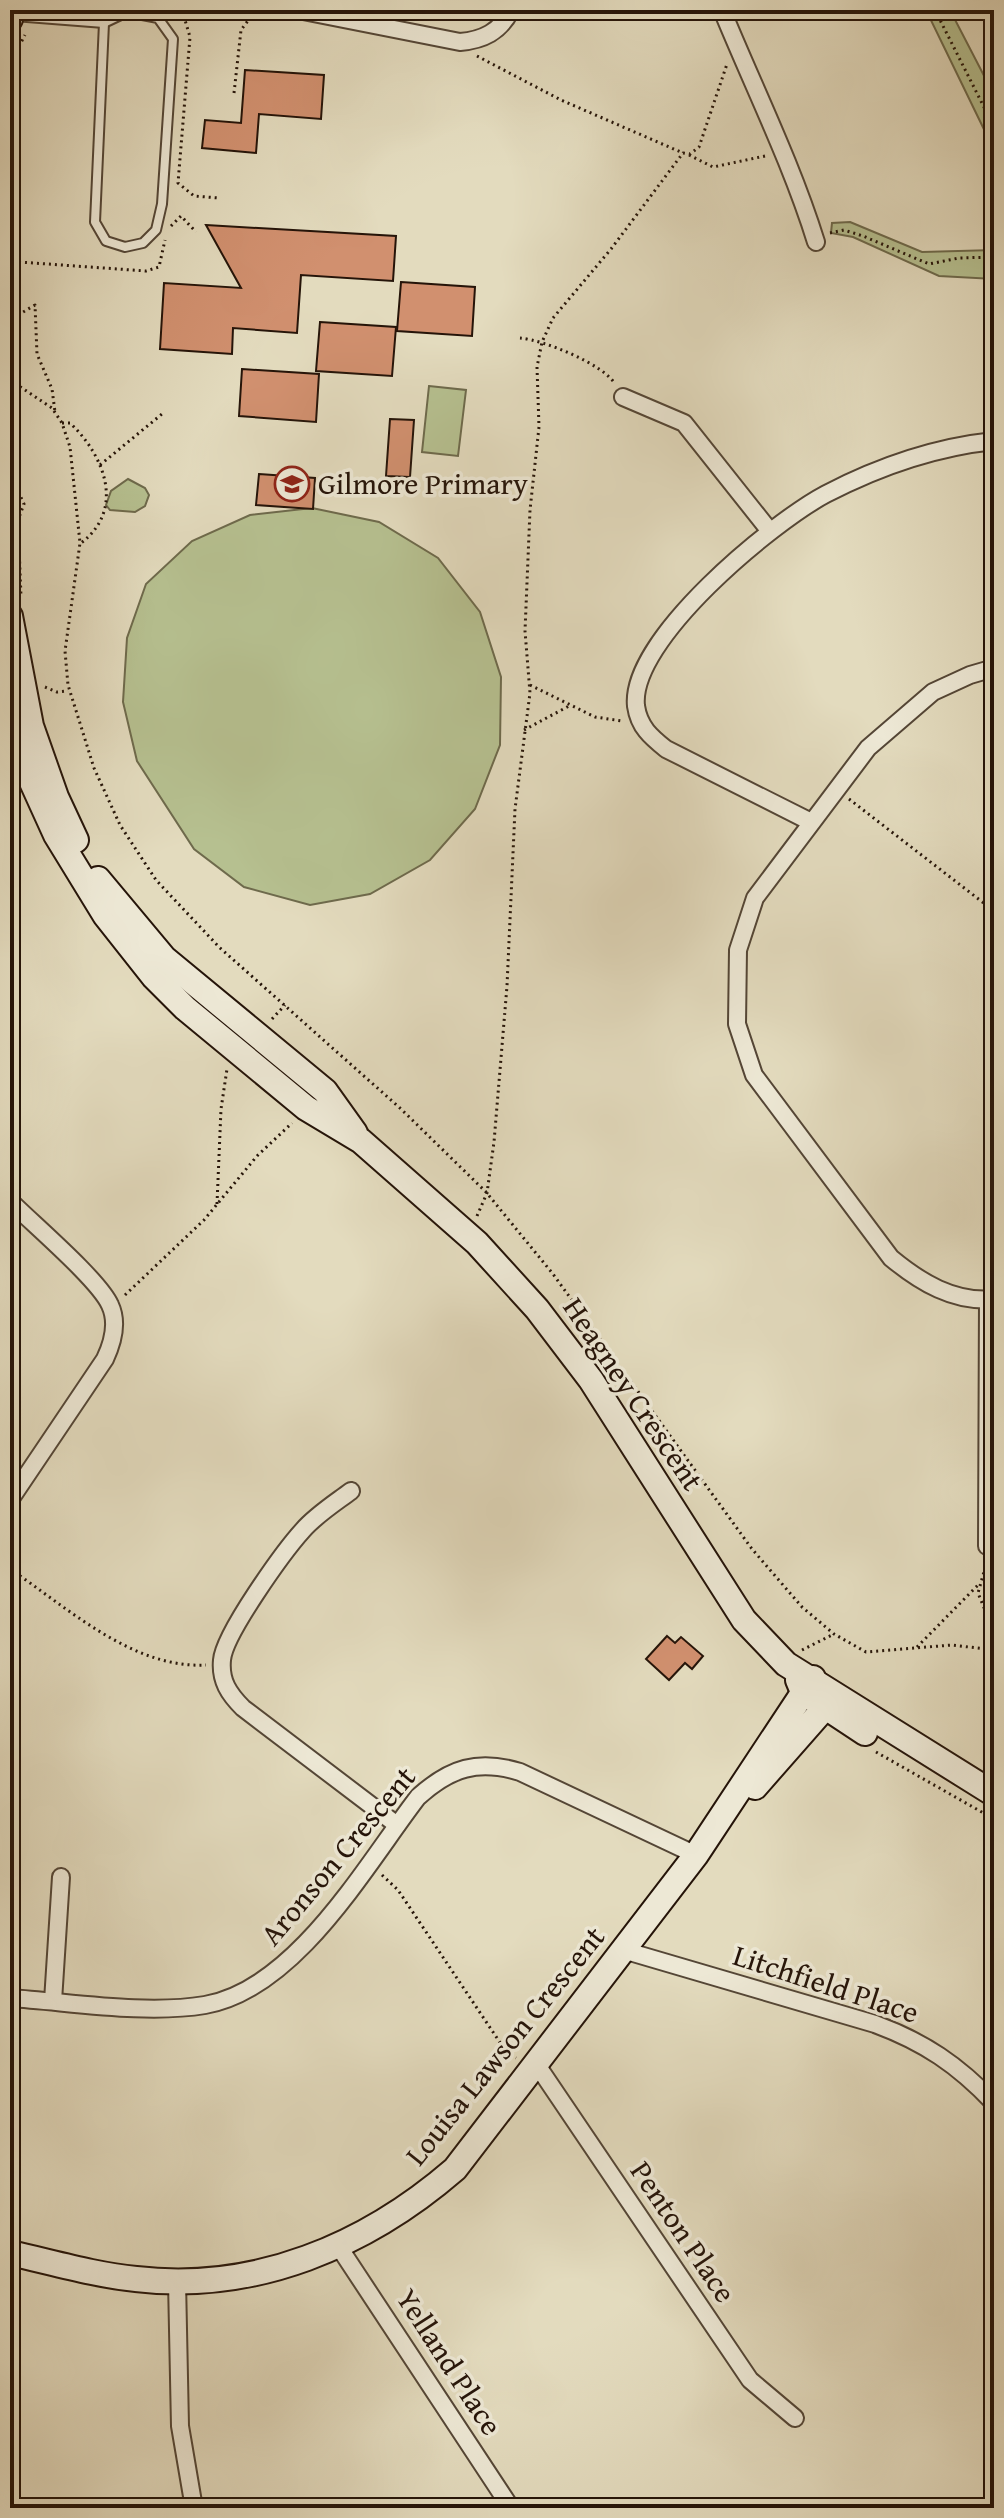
<svg xmlns="http://www.w3.org/2000/svg" width="1004" height="2518" font-family="'Gentium Book Plus',serif">
<style>
.green{fill:#b6c090;stroke:#6e6a4c;stroke-width:2}
.building{fill:#d1906f;stroke:#251409;stroke-width:2}
.lines{fill:none;stroke-linecap:round;stroke-linejoin:round}
.lane-casing{stroke:#544636;stroke-width:12}
.street-casing{stroke:#544636;stroke-width:20}
.secondary-casing{stroke:#251409;stroke-width:28}
.path{stroke:#251409;stroke-width:3;stroke-dasharray:2 4;stroke-linecap:butt}
.lane{stroke:#ede8d5;stroke-width:8}
.street{stroke:#ede8d5;stroke-width:16}
.secondary{stroke:#ede8d5;stroke-width:24}
.path-bridge{stroke:#251409;stroke-width:3;stroke-dasharray:2 4;stroke-linecap:butt}
.labels{text-anchor:middle;stroke-width:7;stroke-linejoin:round;paint-order:stroke}
.poi-label{font-size:30px;fill:#251409;stroke:#ede8d5;text-anchor:start}
.street-label{font-size:30px;fill:#251409;stroke:#ede8d5}
</style>
<rect width="100%" height="100%" fill="#e3dbbe"/>
<filter id="stains"><feTurbulence type="fractalNoise" baseFrequency=".0025" numOctaves="4"/><feColorMatrix values="0 0 0 0 .2 0 0 0 0 .09 0 0 0 0 .02 0 0 0 .5 -.17"/></filter>
<radialGradient id="worn" r=".72"><stop offset=".6" stop-color="#630" stop-opacity="0"/><stop offset="1" stop-color="#630" stop-opacity=".3"/></radialGradient>
<g class="green">
<path d="M926 10H950L994 95V150Z"/>
<path d="M850 222 922 252 994 250V279L939 276 853 237 831 233 832 223Z"/>
<path d="M429 386 466 390 458 456 422 452Z"/>
<path d="M128 479 145 488 149 495 145 506 135 512 110 510 106 505 111 491Z"/>
<path d="M312 508 379 522 438 558 480 612 501 677 500 745 475 809 430 860 370 894 310 905 244 887 194 849 137 761 123 702 127 638 146 584 192 541 250 515Z"/>
</g>
<g class="building">
<path d="M245 70 324 75 321 119 259 114 256 153 202 148 205 120 241 123Z"/>
<path d="M206 225 396 236 393 281 301 275 297 333 233 328 232 354 160 349 164 283 241 288Z"/>
<path d="M401 282 475 287 472 336 397 331Z"/>
<path d="M320 322 396 327 392 376 316 371Z"/>
<path d="M242 369 319 374 316 422 239 416Z"/>
<path d="M390 419 414 420 410 477 386 476Z"/>
<path d="M259 474 315 478 313 509 256 505Z"/>
<path d="M667 1636 675 1643 681 1637 703 1656 692 1669 685 1663 669 1680 646 1659Z"/>
</g>
<g class="lines">
<g class="lane-casing">
<g id="lane">
<path d="M14 16 104 23 125 13"/>
<path d="M104 23 95 222 106 241 125 247 143 243 156 230 162 204 173 39 158 18 116 10"/>
</g>
</g>
<g class="street-casing">
<g id="street">
<path d="M298 10 460 42C483 40 500 32 511 10"/>
<path d="M722 10C754 88 791 162 816 242"/>
<path d="M623 397 684 423 769 530"/>
<path d="M994 668 970 675 933 692 868 748 755 898 738 950 737 1024 754 1075 891 1258C920 1282 954 1303 994 1299"/>
<path d="M811 822 666 749C651 737 639 727 636 706 629 640 773 522 826 494 878 467 936 447 994 441"/>
<path d="M10 1201C33 1224 99 1280 110 1305 118 1322 113 1342 105 1359L10 1500"/>
<path d="M351 1491C335 1503 316 1515 303 1530 284 1551 224 1634 222 1660 220 1681 229 1694 243 1708L397 1825"/>
<path d="M987 1546 988 1300"/>
<path d="M623 1950 875 2024C924 2042 958 2065 994 2103"/>
<path d="M10 1998C71 2002 145 2015 205 2005 296 1989 365 1866 418 1797 450 1768 478 1759 520 1772L696 1855"/>
<path d="M53 2001 61 1877"/>
<path d="M537 2065 750 2380 795 2418"/>
<path d="M339 2247 511 2508"/>
<path d="M177 2281 180 2426 194 2508"/>
</g>
</g>
<g class="secondary-casing">
<g id="secondary">
<path d="M10 19V10"/>
<path d="M10 616 31 726 56 797 76 840"/>
<path d="M10 709 26 769 56 835 105 915 154 977 185 1008 306 1108 361 1141 477 1243 537 1309 591 1380 744 1620 786 1664 994 1794"/>
<path d="M98 879 164 958 325 1091 355 1133"/>
<path d="M798 1680 803 1692 865 1733"/>
<path d="M755 1787 834 1697"/>
<path d="M10 2253C51 2262 94 2275 136 2279 255 2293 366 2246 455 2169L696 1855 813 1678"/>
</g>
</g>
<g class="path">
<path d="M182 10 190 37 178 183 194 196 219 198"/>
<path d="M935 10 994 127"/>
<path d="M477 56 561 100 683 153"/>
<path d="M234 93 241 30 256 10"/>
<path d="M689 155 713 167 765 156"/>
<path d="M171 226 181 216 196 232"/>
<path d="M830 233 844 230 863 236 929 264 959 258 994 257"/>
<path d="M19 262 146 271 159 267 165 240"/>
<path d="M18 315 35 305 37 354 52 389 55 412"/>
<path d="M520 338C544 340 603 364 615 384"/>
<path d="M19 370 17 50 25 35"/>
<path d="M10 380 52 408 62 423 70 447 80 543 65 651 68 685 94 768 120 825 156 880 219 947 401 1109 486 1192 553 1274 752 1549 802 1607 834 1634 866 1652 952 1645 994 1650"/>
<path d="M19 396 18 491 24 504 18 520 21 597"/>
<path d="M62 423H70C104 455 126 509 81 543"/>
<path d="M100 465 162 414"/>
<path d="M10 593H21"/>
<path d="M530 685 595 717 622 721"/>
<path d="M45 687 57 692 68 691"/>
<path d="M524 730 569 706"/>
<path d="M849 799 994 911"/>
<path d="M272 1019 285 1005"/>
<path d="M217 1204 221 1109 227 1069"/>
<path d="M477 1216 487 1193 494 1142 507 986 515 809 530 693 525 631 530 510 539 427 537 367 542 342 553 318 611 249 683 153 690 154 699 147 727 64"/>
<path d="M125 1295 204 1220 257 1156 292 1123"/>
<path d="M987 1561 978 1593 994 1632"/>
<path d="M10 1569C68 1608 133 1669 206 1665"/>
<path d="M917 1647 979 1584"/>
<path d="M802 1650 834 1634"/>
<path d="M876 1752 994 1819"/>
<path d="M382 1875 398 1890 507 2053 516 2058"/>
</g>
<use href="#lane" class="lane"/>
<use href="#street" class="street"/>
<use href="#secondary" class="secondary"/>
<path class="path-bridge" d="M19 396V370"/>
</g>
<defs>
<g id="school-ring" transform="scale(1.8)"><circle r="9.5" fill="#ede8d5" stroke="#8f2418" stroke-width="1.5"/><path d="M0-5L7-2L0 1L-7-2ZM-4 1L0 2.5L4 1V4Q0 6-4 4Z" fill="#8f2418"/></g>
</defs>
<g fill-rule="evenodd">
<use href="#school-ring" x="292" y="484"/>
</g>
<g class="labels">
<g class="poi-label">
<text x="318" y="494">Gilmore Primary</text>
</g>
<g class="street-label">
<text transform="translate(633 1394) rotate(56)" y="10">Heagney Crescent</text>
<text transform="translate(338 1856) rotate(-50)" y="10">Aronson Crescent</text>
<text transform="translate(826 1984) rotate(18)" y="10">Litchfield Place</text>
<text transform="translate(505 2046) rotate(-51)" y="10">Louisa Lawson Crescent</text>
<text transform="translate(683 2232) rotate(56)" y="10">Penton Place</text>
<text transform="translate(449 2362) rotate(57)" y="10">Yelland Place</text>
</g>
</g>
<rect width="1004" height="2518" fill="none" stroke="#e3dbbe" stroke-width="40"/>
<rect x="12" y="12" width="980" height="2494" fill="none" stroke="#251409" stroke-width="4"/>
<rect x="20" y="20" width="964" height="2478" fill="none" stroke="#251409" stroke-width="2"/>
<rect width="100%" height="100%" filter="url(#stains)"/>
<rect width="100%" height="100%" fill="url(#worn)"/>
</svg>
